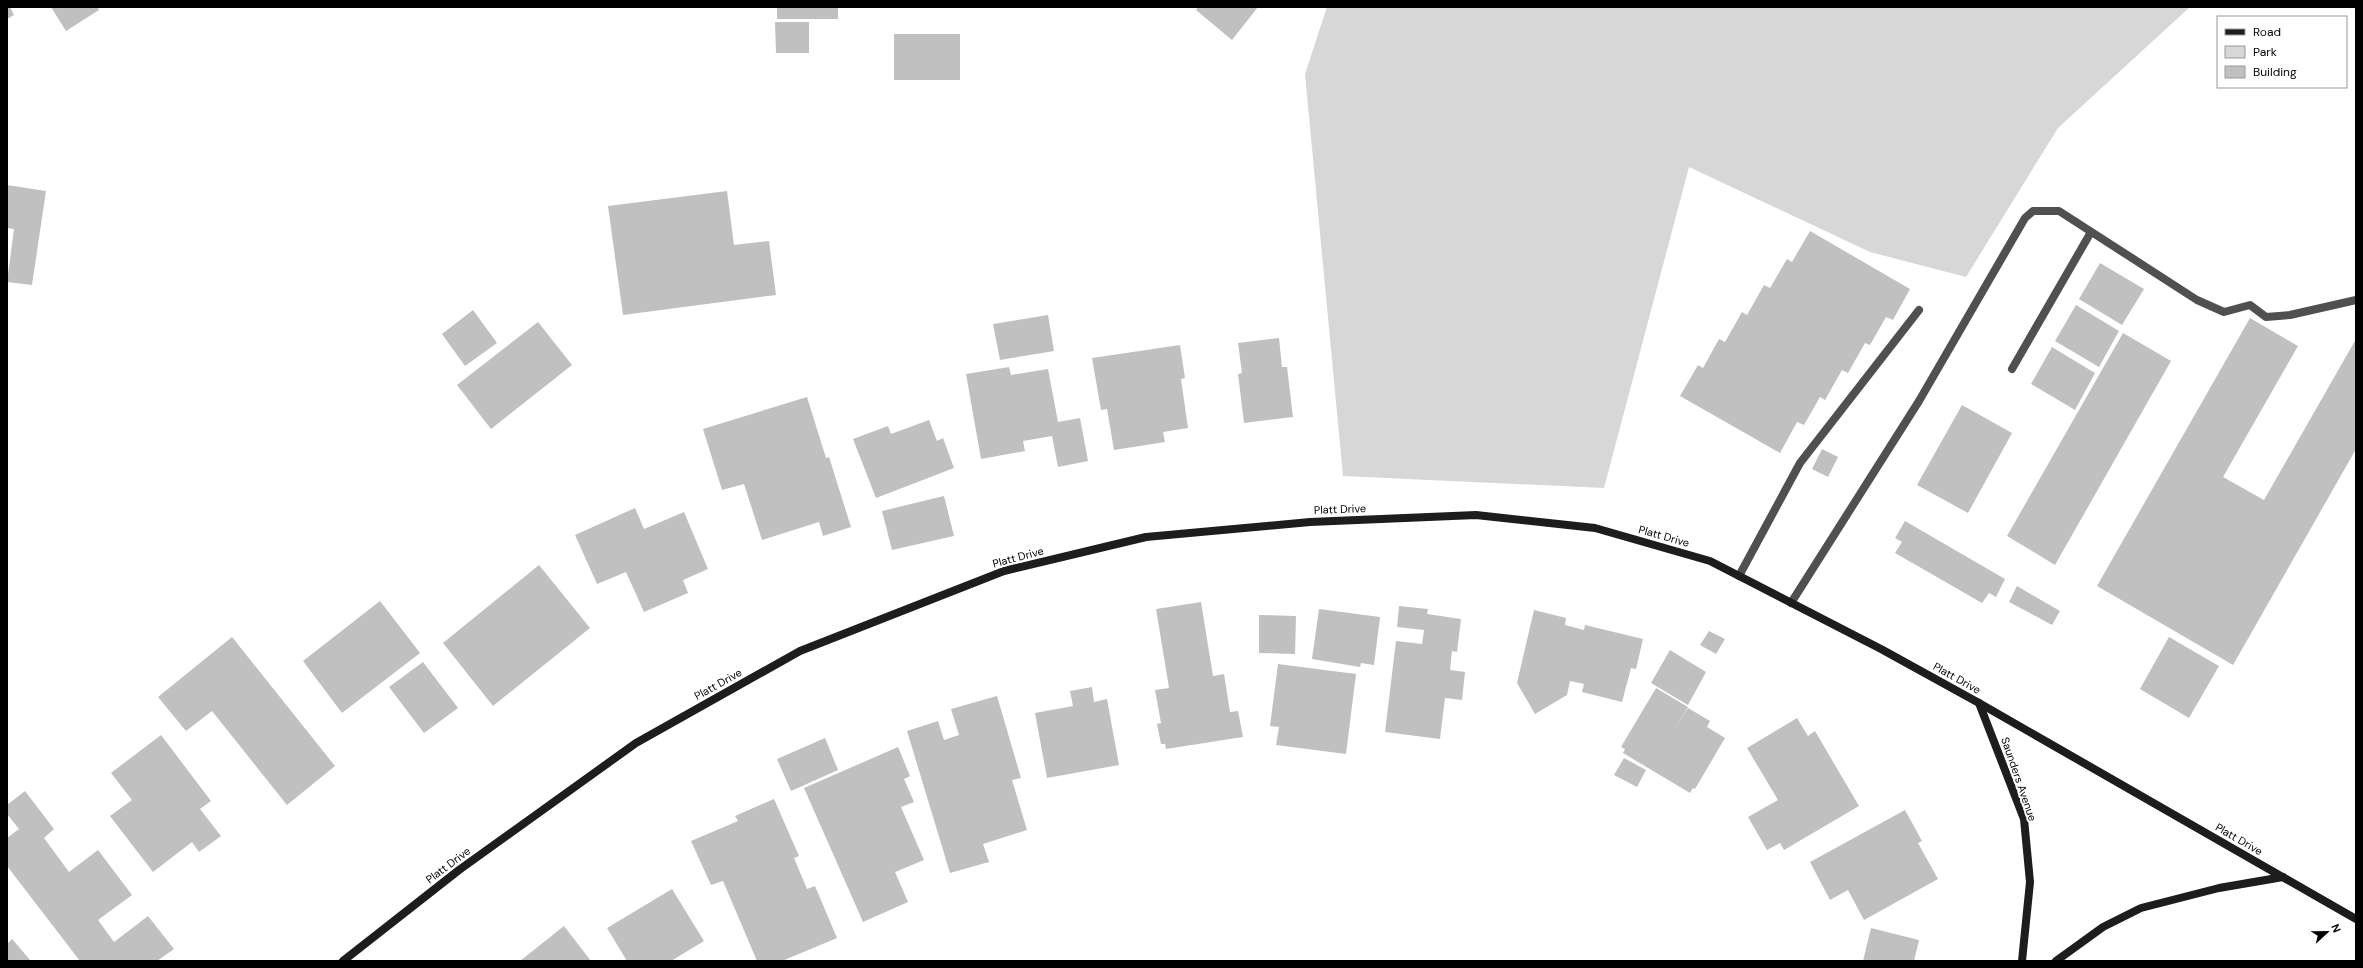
<svg xmlns="http://www.w3.org/2000/svg" width="2363" height="968" font-family="'DM Sans',sans-serif">
<style>
.green{fill:#d7d7d7}
.building{fill:#c0c0c0}
.lines{fill:none;stroke-linecap:round;stroke-linejoin:round}
.lane{stroke:#505050;stroke-width:8}
.secondary{stroke:#1d1d1d;stroke-width:8}
.labels{text-anchor:middle;stroke-width:4;stroke-linejoin:round;paint-order:stroke}
.street-label{font-size:11px;fill:#000;stroke:#fff}
</style>
<rect width="100%" height="100%" fill="#fff"/>
<path class="green" d="M1327 7H2190L2058 128 1966 277 1870 252 1689 167 1604 488 1343 476 1305 74Z"/>
<g class="building">
<path d="M7 7H10L14 15 7 19Z"/>
<path d="M51 7H98L99 10 66 31Z"/>
<rect x="777" y="7" width="61" height="12"/>
<path d="M1198 7H1258L1232 40 1196 10Z"/>
<path d="M775 22H809V53H776Z"/>
<rect x="894" y="34" width="66" height="46"/>
<path d="M7 185 46 191 32 285 7 282 14 229 7 228Z"/>
<path d="M727 191 734 245 769 241 776 295 623 315 608 206Z"/>
<path d="M1810 231 1910 289 1893 320 1886 317 1870 345 1865 343 1848 373 1842 370 1825 400 1820 397 1804 425 1797 422 1780 453 1680 396 1698 365 1703 368 1719 339 1725 342 1742 312 1747 315 1764 285 1770 288 1787 259 1792 262Z"/>
<path d="M2100 263 2144 289 2122 325 2079 299Z"/>
<path d="M2076 305 2119 331 2099 367 2055 341Z"/>
<path d="M473 310 497 343 465 366 442 334Z"/>
<path d="M1048 315 1054 351 1000 360 993 324Z"/>
<path d="M2250 318 2298 346 2223 477 2264 500 2356 339V449L2233 665 2097 586Z"/>
<path d="M538 322 572 365 491 429 457 385Z"/>
<path d="M2123 333 2171 361 2055 565 2007 536Z"/>
<path d="M1279 338 1282 367H1287L1293 417 1244 423 1238 374 1242 373 1238 343Z"/>
<path d="M1180 345 1185 378 1181 379 1188 428 1163 432 1165 442 1114 450 1107 409 1101 410 1092 358Z"/>
<path d="M2052 347 2095 373 2075 410 2031 384Z"/>
<path d="M1009 367 1011 375 1048 369 1058 422 1080 418 1088 461 1058 467 1052 436 1023 441 1025 451 981 459 966 374Z"/>
<path d="M807 397 826 458 829 457 851 527 823 536 819 522 762 540 744 484 722 490 703 429Z"/>
<path d="M1962 405 2012 433 1968 513 1917 485Z"/>
<path d="M929 420 937 441 943 438 954 468 876 498 853 439 888 426 891 434Z"/>
<path d="M1822 449 1838 457 1828 477 1812 469Z"/>
<path d="M944 496 954 536 892 550 882 511Z"/>
<path d="M635 508 644 529 684 512 708 569 683 580 688 593 644 612 626 572 597 584 575 535Z"/>
<path d="M1905 521 2005 579 1996 597 1989 593 1982 603 1895 553 1902 542 1895 538Z"/>
<path d="M539 565 590 628 493 706 443 643Z"/>
<path d="M2017 586 2060 611 2052 625 2009 602Z"/>
<path d="M380 601 420 653 342 713 303 661Z"/>
<path d="M1201 602 1213 676 1224 674 1230 712 1238 711 1243 737 1166 749 1165 744H1161L1157 724 1161 723 1155 690 1169 688 1156 609Z"/>
<path d="M1399 606 1428 609 1427 614 1461 619 1457 652 1452 651 1450 670 1465 672 1462 700 1445 698 1440 739 1385 732 1396 641 1422 644 1424 630 1397 627Z"/>
<path d="M1319 609 1380 617 1374 665 1361 663 1360 667 1312 659Z"/>
<path d="M1534 610 1566 618 1565 625 1584 630 1585 625 1643 639 1636 669 1631 668 1622 702 1582 692 1584 684 1570 681 1567 695 1535 714 1517 683Z"/>
<path d="M1259 615 1296 616 1295 654 1259 653Z"/>
<path d="M1709 631 1725 639 1716 654 1700 645Z"/>
<path d="M232 637 335 766 287 805 212 711 186 731 158 697Z"/>
<path d="M2169 637 2219 666 2189 718 2140 689Z"/>
<path d="M1670 650 1706 672 1688 705 1651 683Z"/>
<path d="M423 662 458 708 424 733 389 687Z"/>
<path d="M1278 664 1356 674 1346 754 1276 745 1279 727 1270 726Z"/>
<path d="M1092 687 1094 702 1107 699 1119 765 1047 778 1035 713 1073 706 1070 691Z"/>
<path d="M1656 688 1688 707 1675 728 1688 708 1710 721 1707 727 1725 738 1695 789 1693 788 1690 793 1623 753 1625 749 1621 747Z"/>
<path d="M997 696 1021 778 1012 780 1027 830 983 844 989 862 950 873 907 731 938 721 944 740 959 735 951 709Z"/>
<path d="M1797 718 1808 736 1815 731 1859 806 1784 850 1780 843 1767 850 1748 817 1778 800 1747 748Z"/>
<path d="M161 735 211 801 200 809 221 836 199 852 192 842 153 872 110 816 132 800 111 773Z"/>
<path d="M825 738 838 770 791 791 777 759Z"/>
<path d="M898 747 910 776 904 779 914 802 901 807 924 860 895 872 908 902 863 922 804 788Z"/>
<path d="M1624 758 1646 770 1637 787 1614 775Z"/>
<path d="M25 791 54 829 44 838 69 872 98 850 132 895 98 920 114 942 148 916 174 949 157 961H80L7 866V838L19 829 7 814V805Z"/>
<path d="M774 799 799 856 794 858 807 889 815 886 837 938 782 961H757L723 881 711 885 691 841 738 821 735 816Z"/>
<path d="M1905 810 1922 841 1918 843 1938 879 1864 920 1848 890 1830 900 1810 862Z"/>
<path d="M672 889 704 941 671 961H627L607 928Z"/>
<path d="M564 926 591 961H520Z"/>
<path d="M1871 928 1919 940 1914 961H1863Z"/>
<path d="M12 939 31 961H7V944Z"/>
</g>
<g class="lines">
<g class="lane">
<path d="M2012 369 2091 232"/>
<path d="M1739 576 1800 463 1919 310"/>
<path d="M1791 603 1919 401 2025 218 2033 211H2059L2197 300 2224 312 2250 305 2266 317 2290 315 2356 300"/>
</g>
<g class="secondary">
<path d="M1979 703 2024 819 2030 882 2022 961"/>
<path d="M343 961 459 870 636 743 800 651 1004 571 1146 537 1310 522 1476 515 1595 528 1710 561 1881 649 1979 703 2356 919"/>
<path d="M2056 961 2103 927 2141 908 2219 888 2283 877"/>
</g>
</g>
<g class="labels">
<g class="street-label">
<text transform="translate(1340 509) rotate(-2)" y="4">Platt Drive</text>
<text transform="translate(1664 536) rotate(16)" y="4">Platt Drive</text>
<text transform="translate(1018 557) rotate(-15)" y="4">Platt Drive</text>
<text transform="translate(1957 678) rotate(29)" y="4">Platt Drive</text>
<text transform="translate(718 684) rotate(-29)" y="4">Platt Drive</text>
<text transform="translate(2019 779) rotate(71)" y="4">Saunders Avenue</text>
<text transform="translate(2239 839) rotate(30)" y="4">Platt Drive</text>
<text transform="translate(448 865) rotate(-37)" y="4">Platt Drive</text>
</g>
</g>
<rect width="2363" height="968" fill="none" stroke="#000000" stroke-width="16"/>
<rect x="2217" y="16" width="130" height="72" fill="#ffffff" stroke="#999999"/>
<rect x="2225" y="29" width="20" height="6" fill="#1d1d1d" stroke="#999999"/>
<text x="2253" y="36" font-size="12" fill="#000000">Road</text>
<rect x="2225" y="46" width="20" height="12" fill="#d7d7d7" stroke="#999999"/>
<text x="2253" y="56" font-size="12" fill="#000000">Park</text>
<rect x="2225" y="66" width="20" height="12" fill="#c0c0c0" stroke="#999999"/>
<text x="2253" y="76" font-size="12" fill="#000000">Building</text>
<g transform="translate(2327 932) rotate(68)" stroke="#ffffff" stroke-width="3" paint-order="stroke">
<path d="M0-3L7 15L0 10L-7 15Z" fill="#000000"/>
<text y="-6" font-size="11" font-weight="bold" text-anchor="middle" fill="#000000">N</text>
</g>
</svg>
